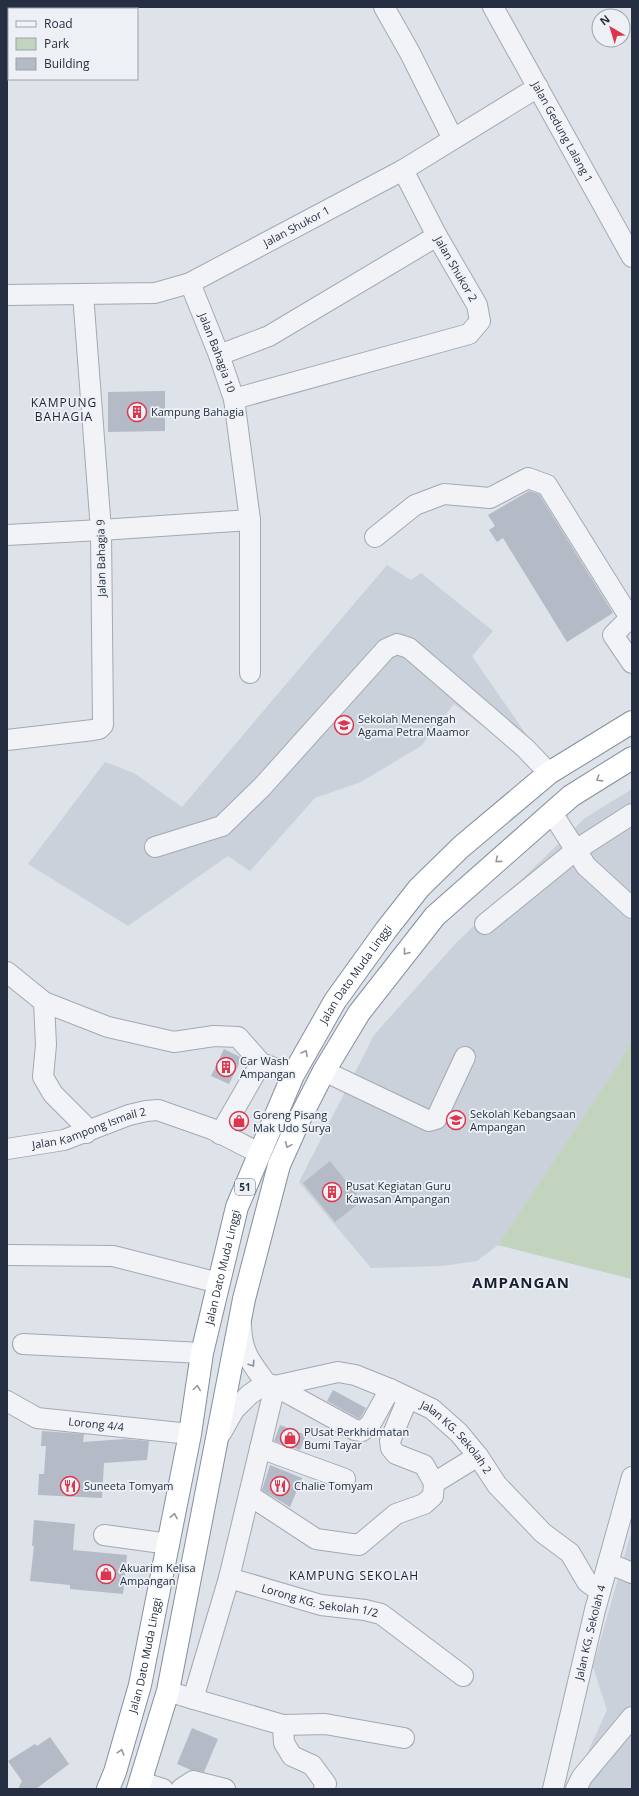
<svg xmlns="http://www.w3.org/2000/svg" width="639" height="1796" font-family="'Open Sans',sans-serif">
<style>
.built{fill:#cbd1db}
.green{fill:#c3d4be}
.building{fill:#b4bbc6}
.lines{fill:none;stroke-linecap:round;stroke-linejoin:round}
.minor-casing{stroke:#a3a9b3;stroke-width:22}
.highway-casing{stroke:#848fa1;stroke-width:24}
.minor{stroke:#f1f3f7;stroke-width:20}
.highway{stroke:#fff;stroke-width:22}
.oneway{stroke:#9297a0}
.oneway2{stroke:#8b919c}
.labels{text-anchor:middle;stroke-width:3.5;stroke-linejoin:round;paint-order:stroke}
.shield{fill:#edf1f6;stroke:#616977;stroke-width:1}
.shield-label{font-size:10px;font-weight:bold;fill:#252f41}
.street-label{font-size:11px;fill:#252f41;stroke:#edf1f6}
.poi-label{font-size:11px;fill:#252f41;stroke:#edf1f6;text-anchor:start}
.neighbourhood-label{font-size:12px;letter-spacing:1px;fill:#182032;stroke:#edf1f6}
.district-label{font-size:15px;font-weight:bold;letter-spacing:1px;fill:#182032;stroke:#edf1f6}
</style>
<rect width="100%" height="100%" fill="#dee2e9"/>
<g class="built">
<path d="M387 565 411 580 421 573 493 631 472 656 539 753 526 759 454 704 421 746 361 782 315 798 250 871 228 856 128 926 28 864 105 762 134 773 182 807Z"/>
<path d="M632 789V1279L498 1245 477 1261 442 1266 371 1268 299 1182 374 1035 455 944 585 818Z"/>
<path d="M632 1529V1789H571L607 1710 593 1667Z"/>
</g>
<path class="green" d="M632 1038V1279L498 1245 622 1059Z"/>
<g class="building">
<path d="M165 391V431L108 432V392Z"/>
<path d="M529 491 539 494 613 613 567 642 503 538 497 542 489 530 495 526 488 515Z"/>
<path d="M224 1049 242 1058 229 1084 211 1076Z"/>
<path d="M330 1161 362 1201 335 1222 303 1183Z"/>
<path d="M333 1390 366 1408 361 1417 359 1419 327 1401Z"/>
<path d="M280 1425 306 1435 300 1450 274 1441Z"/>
<path d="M42 1431 84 1434 83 1442 125 1439 149 1441 147 1460 104 1463 102 1498 38 1495 39 1474H44L46 1446H41Z"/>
<path d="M270 1465 302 1478 290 1507 262 1490Z"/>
<path d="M34 1520 75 1524 73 1550 127 1555 123 1594 70 1589V1585L30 1581 34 1546H32Z"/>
<path d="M192 1728 218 1739 204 1772 191 1770 177 1764Z"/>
<path d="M50 1737 69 1764 36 1789H18L22 1781 8 1761 35 1744 37 1746Z"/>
</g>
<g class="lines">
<g class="minor-casing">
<g id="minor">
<path d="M384 7 410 53 453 139"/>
<path id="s1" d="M493 7 632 257"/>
<path id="s2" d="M190 283 219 355 234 399 250 520V673"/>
<path id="s3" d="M7 295 155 293 190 283 403 170"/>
<path d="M219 355 269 336 437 236"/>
<path d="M234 399 469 334 480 321 477 305 437 236 403 170 538 87"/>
<path d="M7 535 101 530 250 520"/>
<path d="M375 537 415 505 444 494 490 498 528 478 547 485 630 618 613 635 632 663"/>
<path d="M7 740 93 730 99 729 103 725 101 530 83 294"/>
<path d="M552 813 586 866 632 908"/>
<path d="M155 847 222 826 262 787 386 649 397 644 409 648 525 748 549 773"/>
<path d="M485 924 576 850 632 814"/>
<path d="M7 972 44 1002 108 1027 174 1042 214 1036 238 1037 261 1063 293 1075"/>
<path d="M44 1002 46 1045 43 1077 53 1094 83 1124 86 1133"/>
<path d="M324 1071 429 1121 436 1119 465 1057"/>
<path d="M220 1134 261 1063"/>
<path id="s4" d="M7 1149 64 1140 129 1115 146 1111 158 1110 212 1129 259 1153"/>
<path d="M7 1255 113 1256 219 1283"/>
<path id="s5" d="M241 1325C242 1353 250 1361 266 1383L275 1386 338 1372 355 1375 390 1389 432 1409 459 1433 478 1456 497 1485 543 1533 570 1553 587 1582 600 1591"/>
<path d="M23 1344 202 1353"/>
<path d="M275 1386 355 1430 362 1431 370 1425 390 1389"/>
<path id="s6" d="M7 1401 37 1418 190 1434"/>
<path d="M221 1433 234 1410 249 1395 266 1383"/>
<path d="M260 1448 345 1479"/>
<path d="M434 1483 478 1456"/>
<path d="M249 1495 316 1539 359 1545 396 1514 424 1504 433 1496 434 1483 424 1465 396 1454 391 1448 390 1441 408 1398"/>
<path d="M104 1535 169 1544"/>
<path d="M608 1563 632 1573"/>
<path id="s7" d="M229 1578 321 1605 365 1610 381 1614 463 1676"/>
<path d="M180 1695 283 1725 325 1724 404 1738"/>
<path d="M193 1699 229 1578 275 1386"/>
<path d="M283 1725 284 1743 292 1756 312 1765 326 1784 324 1789"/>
<path d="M141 1782 163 1789"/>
<path d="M181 1789 193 1781 225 1789"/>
<path id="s8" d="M553 1789 595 1610 632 1477"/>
<path d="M576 1789 582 1777 632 1717"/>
</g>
</g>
<g class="highway-casing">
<g id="highway">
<path id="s9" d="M108 1789 115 1772 140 1685 190 1434 202 1353 237 1207 293 1075 335 1001 386 930 419 888 461 847 549 773 632 722"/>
<path d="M138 1789 168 1691 244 1299 279 1165 300 1118 324 1071 359 1013 435 916 571 796 632 758"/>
</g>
</g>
<use href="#minor" class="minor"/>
<use href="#highway" class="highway"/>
</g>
<defs><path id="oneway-chevron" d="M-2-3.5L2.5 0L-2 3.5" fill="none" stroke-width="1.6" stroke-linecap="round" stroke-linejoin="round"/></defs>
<g class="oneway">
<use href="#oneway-chevron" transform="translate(599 779) rotate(148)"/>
<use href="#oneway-chevron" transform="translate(498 860) rotate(139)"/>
<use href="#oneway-chevron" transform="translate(406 952) rotate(128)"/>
<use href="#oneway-chevron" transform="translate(305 1053) rotate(-60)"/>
<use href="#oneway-chevron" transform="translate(288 1145) rotate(114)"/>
<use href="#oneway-chevron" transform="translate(197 1388) rotate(-82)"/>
<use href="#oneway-chevron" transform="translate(174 1516) rotate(-79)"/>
<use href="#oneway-chevron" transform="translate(121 1752) rotate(-73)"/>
</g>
<use class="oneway2" href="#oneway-chevron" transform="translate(252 1364) rotate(56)"/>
<defs>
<g id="building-ring" transform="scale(1)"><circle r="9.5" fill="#edf1f6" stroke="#dc354c" stroke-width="1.5"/><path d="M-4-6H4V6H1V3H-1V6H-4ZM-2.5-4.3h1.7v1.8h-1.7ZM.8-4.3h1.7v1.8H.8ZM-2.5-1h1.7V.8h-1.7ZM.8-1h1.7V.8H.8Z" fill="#dc354c"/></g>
<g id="school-ring" transform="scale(1)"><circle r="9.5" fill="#edf1f6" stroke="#dc354c" stroke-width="1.5"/><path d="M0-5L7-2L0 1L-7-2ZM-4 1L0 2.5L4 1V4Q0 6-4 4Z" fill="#dc354c"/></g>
<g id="shop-ring" transform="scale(1)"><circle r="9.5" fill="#edf1f6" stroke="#dc354c" stroke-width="1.5"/><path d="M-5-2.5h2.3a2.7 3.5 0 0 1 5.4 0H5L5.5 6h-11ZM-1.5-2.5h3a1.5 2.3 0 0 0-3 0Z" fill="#dc354c"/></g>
<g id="restaurant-ring" transform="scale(1)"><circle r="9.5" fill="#edf1f6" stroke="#dc354c" stroke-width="1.5"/><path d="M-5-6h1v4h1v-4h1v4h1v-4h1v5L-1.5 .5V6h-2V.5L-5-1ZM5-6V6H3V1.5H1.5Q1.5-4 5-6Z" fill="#dc354c"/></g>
</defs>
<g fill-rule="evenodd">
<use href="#building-ring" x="137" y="412"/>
<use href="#school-ring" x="344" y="725"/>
<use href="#building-ring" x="226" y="1067"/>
<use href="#school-ring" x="456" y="1120"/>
<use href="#shop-ring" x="239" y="1121"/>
<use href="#building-ring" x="332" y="1192"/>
<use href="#shop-ring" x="290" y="1438"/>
<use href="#restaurant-ring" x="70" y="1486"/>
<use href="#restaurant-ring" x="280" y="1486"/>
<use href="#shop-ring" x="106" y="1574"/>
</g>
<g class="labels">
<rect class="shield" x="235" y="1179" width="20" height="16" rx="3"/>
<g class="shield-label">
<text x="245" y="1191">51</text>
</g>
<g class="street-label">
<text dy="4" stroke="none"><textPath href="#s1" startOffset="143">Jalan Gedung Lalang 1</textPath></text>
<text dy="4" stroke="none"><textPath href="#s3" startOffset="305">Jalan Shukor 1</textPath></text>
<text transform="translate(456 269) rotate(60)" y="4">Jalan Shukor 2</text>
<text dy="4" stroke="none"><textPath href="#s2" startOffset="75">Jalan Bahagia 10</textPath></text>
<text transform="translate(101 558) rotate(-91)" y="4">Jalan Bahagia 9</text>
<text dy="4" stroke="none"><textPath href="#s9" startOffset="859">Jalan Dato Muda Linggi</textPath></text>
<text dy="4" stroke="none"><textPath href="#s4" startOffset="85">Jalan Kampong Ismail 2</textPath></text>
<text dy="4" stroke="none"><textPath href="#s9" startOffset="535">Jalan Dato Muda Linggi</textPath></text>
<text dy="4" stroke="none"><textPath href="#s6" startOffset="94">Lorong 4/4</textPath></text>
<text dy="4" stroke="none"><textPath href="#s5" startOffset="277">Jalan KG. Sekolah 2</textPath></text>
<text dy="4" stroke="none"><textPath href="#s7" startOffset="94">Lorong KG. Sekolah 1/2</textPath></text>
<text dy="4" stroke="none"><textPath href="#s8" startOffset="161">Jalan KG. Sekolah 4</textPath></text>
<text dy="4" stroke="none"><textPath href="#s9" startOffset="139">Jalan Dato Muda Linggi</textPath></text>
</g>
<g class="poi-label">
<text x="151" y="416">Kampung Bahagia</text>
<text x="358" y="723">Sekolah Menengah<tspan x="358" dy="13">Agama Petra Maamor</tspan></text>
<text x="240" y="1065">Car Wash<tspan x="240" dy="13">Ampangan</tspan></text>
<text x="470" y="1118">Sekolah Kebangsaan<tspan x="470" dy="13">Ampangan</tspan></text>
<text x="253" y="1119">Goreng Pisang<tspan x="253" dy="13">Mak Udo Surya</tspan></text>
<text x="346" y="1190">Pusat Kegiatan Guru<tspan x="346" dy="13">Kawasan Ampangan</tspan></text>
<text x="304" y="1436">PUsat Perkhidmatan<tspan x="304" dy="13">Bumi Tayar</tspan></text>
<text x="84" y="1490">Suneeta Tomyam</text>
<text x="294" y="1490">Chalie Tomyam</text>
<text x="120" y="1572">Akuarim Kelisa<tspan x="120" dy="13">Ampangan</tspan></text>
</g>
<g class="neighbourhood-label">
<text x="64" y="407">KAMPUNG<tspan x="64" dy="14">BAHAGIA</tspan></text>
<text x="354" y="1580">KAMPUNG SEKOLAH</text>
</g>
<g class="district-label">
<text x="521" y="1288">AMPANGAN</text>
</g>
</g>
<rect width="639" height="1796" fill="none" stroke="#252f41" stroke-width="16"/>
<rect x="8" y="8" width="130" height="72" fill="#edf1f6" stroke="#9da3ae"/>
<rect x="16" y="21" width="20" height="6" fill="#f1f3f7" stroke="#9da3ae"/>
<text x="44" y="28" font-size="12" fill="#252f41">Road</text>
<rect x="16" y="38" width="20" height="12" fill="#c3d4be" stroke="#9da3ae"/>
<text x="44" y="48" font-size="12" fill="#252f41">Park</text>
<rect x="16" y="58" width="20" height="12" fill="#b4bbc6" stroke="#9da3ae"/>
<text x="44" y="68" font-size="12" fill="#252f41">Building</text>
<g transform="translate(611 28) rotate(322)"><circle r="19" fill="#edf1f6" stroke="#9da3ae"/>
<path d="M0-3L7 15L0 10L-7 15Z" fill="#dc354c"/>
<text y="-6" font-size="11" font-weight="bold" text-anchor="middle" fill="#252f41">N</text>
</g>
</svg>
